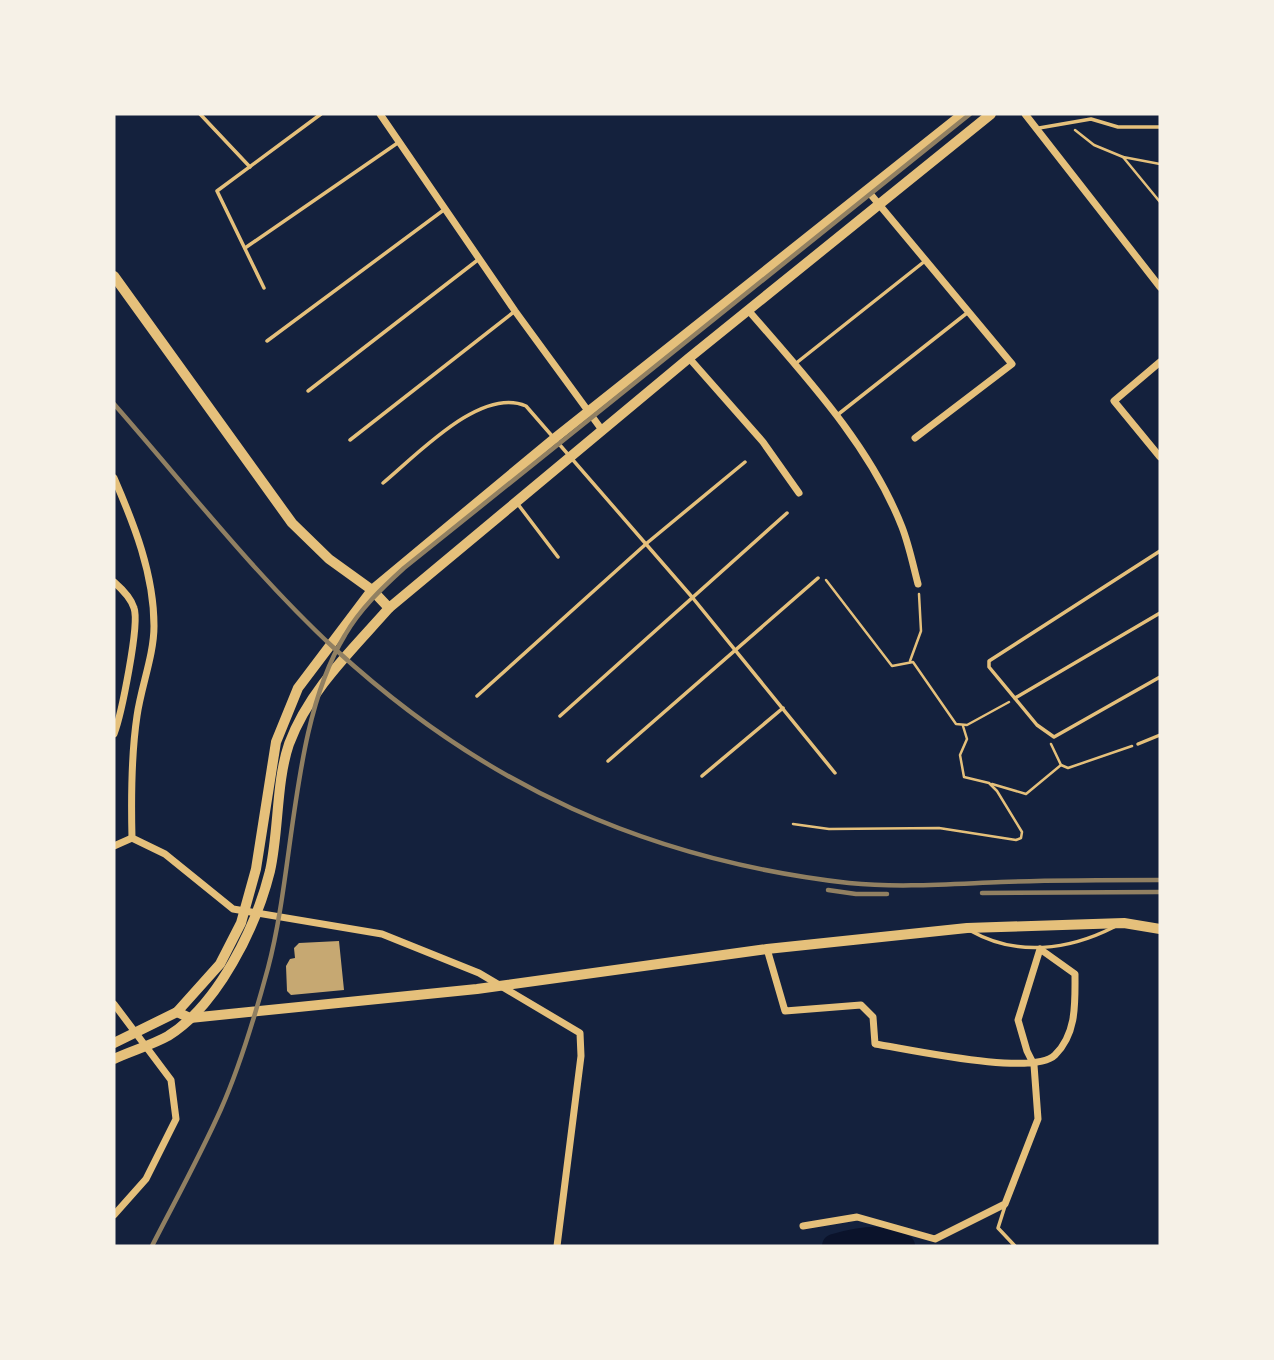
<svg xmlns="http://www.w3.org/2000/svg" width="1274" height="1360" font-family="'Source Sans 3',sans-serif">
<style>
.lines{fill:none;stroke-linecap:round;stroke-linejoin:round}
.river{stroke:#0b132b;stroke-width:24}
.building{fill:#c6a872}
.path{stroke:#e5c07b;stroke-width:2.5}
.service{stroke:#e5c07b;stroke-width:3.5}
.minor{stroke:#e5c07b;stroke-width:7}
.tertiary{stroke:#e5c07b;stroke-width:10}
.secondary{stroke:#e5c07b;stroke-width:10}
.rail{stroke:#918062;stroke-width:4.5}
</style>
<rect width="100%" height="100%" fill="#14213d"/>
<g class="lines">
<path class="river" d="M834 1246C854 1240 885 1233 903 1246"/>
</g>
<path class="building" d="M339 941 344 990 291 995 287 991 286 966 290 959 295 958 294 948 299 943Z"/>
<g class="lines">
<g class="path">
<path d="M1075 130 1094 145 1123 157"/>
<path d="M1160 164 1123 157 1160 202"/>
<path d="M826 580 892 666 913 662 956 724 967 725 1009 702"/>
<path d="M910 661 921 631 919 594"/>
<path d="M1051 744 1061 765 1068 768 1132 746"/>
<path d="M992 784 1026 794 1061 765"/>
<path d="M793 824 829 829 939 828 1016 840 1021 838 1022 832 997 791 989 783 964 777 960 755 967 739 963 726"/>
</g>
<g class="service">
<path d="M200 114 250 167"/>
<path d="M1039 128 1091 119 1118 127H1160"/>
<path d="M245 248 399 142"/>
<path d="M264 288 217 191 321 114"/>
<path d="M267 341 445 209"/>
<path d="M795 364 925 261"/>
<path d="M308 391 479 259"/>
<path d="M836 416 967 313"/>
<path d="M350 440 515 311"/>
<path d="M383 483C417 455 481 386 526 406L692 597 835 773"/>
<path d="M517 503 558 557"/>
<path d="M1160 551 989 661V667L1037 725 1054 737 1160 677"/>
<path d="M477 696 647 543 745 462"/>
<path d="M1015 698 1160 613"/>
<path d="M560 716 787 513"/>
<path d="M1138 744 1160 735"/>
<path d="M608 761 818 578"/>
<path d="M702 776 783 708"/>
<path d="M971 931C1017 957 1069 950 1114 927"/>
<path d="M1005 1206 998 1228 1015 1246"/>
</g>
<g class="minor">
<path d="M380 114 515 311 602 430"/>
<path d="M1025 114 1160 287"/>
<path d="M867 190 1012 364 915 438"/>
<path d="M748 310C805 376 870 445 902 527 909 545 913 565 918 584"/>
<path d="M689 358 763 442 799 493"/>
<path d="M1160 362 1114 401 1160 457"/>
<path d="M114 478C134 524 154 574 154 626 154 655 141 687 137 716 131 756 131 798 132 838L165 854 233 909 382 934 479 973 580 1033 581 1056 557 1246"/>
<path d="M114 582C122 589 131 598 134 608 140 624 121 716 114 734"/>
<path d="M114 846 132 838"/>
<path d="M767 949 785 1011 861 1005 873 1017 875 1044C908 1049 1033 1077 1055 1055 1077 1033 1075 1003 1075 974L1040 949 1018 1020 1027 1051 1034 1065 1038 1119 1005 1204 935 1239 857 1217 803 1226"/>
<path d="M114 1004 171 1080 176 1119 146 1179 114 1215"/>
</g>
<g class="tertiary">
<path d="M177 1012 190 1018 477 989 767 949 967 928 1124 923 1160 929"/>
<path d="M114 1043 177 1012 220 964 241 923 256 869 276 742 298 688 372 590"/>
<path d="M114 1059C131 1051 152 1045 168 1036 218 1005 256 927 270 871 279 831 276 782 289 744 309 690 352 650 389 608"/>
</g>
<g class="secondary">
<path d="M114 276 292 523 329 559 372 590 389 608 689 358 991 114"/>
<path d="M372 590 555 438 963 114"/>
</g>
<g class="rail">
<path d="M114 404C186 486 255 575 335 649 484 786 648 860 849 883 899 888 951 884 1001 882 1054 880 1107 880 1160 880"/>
<path d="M828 890 856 894H887"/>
<path d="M982 893 1160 892"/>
<path d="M152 1246C175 1201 200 1156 221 1109 241 1064 255 1016 268 968 295 867 291 723 345 635 360 609 382 588 404 568L970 114"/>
</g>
</g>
<rect width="1274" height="1360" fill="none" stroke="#f6f1e7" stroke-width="231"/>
</svg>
